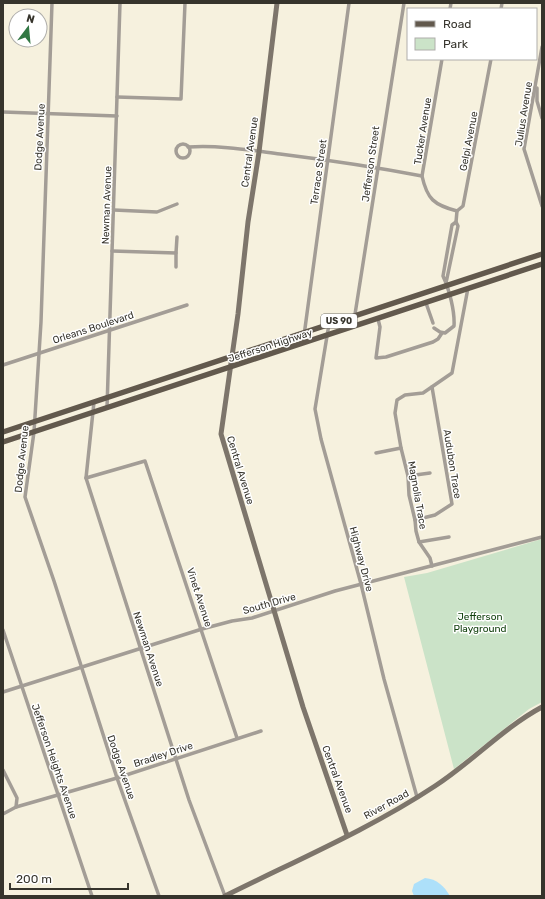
<svg xmlns="http://www.w3.org/2000/svg" width="545" height="899" font-family="Rubik,sans-serif">
<style>
.green{fill:#cbe3c8}
.water{fill:#ade0fa}
.lines{fill:none;stroke-linecap:round;stroke-linejoin:round}
.street{stroke:#a39d96;stroke-width:3.5}
.secondary{stroke:#7d756b;stroke-width:5}
.primary{stroke:#62594d;stroke-width:5.5}
.labels{text-anchor:middle;stroke-width:3;stroke-linejoin:round;paint-order:stroke}
.shield{fill:#fff;stroke:#72716b;stroke-width:1}
.shield-label{font-size:9px;font-weight:bold;fill:#36342c}
.street-label{font-size:10px;fill:#36342c;stroke:#fff}
.park-label{font-size:10px;fill:#12410e;stroke:#fff}
</style>
<rect width="100%" height="100%" fill="#f6f1de"/>
<path class="green" d="M542 539V702L529 709 454 769 404 577 427 573Z"/>
<path class="water" d="M425 878C437 879 444 886 450 896H414L412 891 414 884Z"/>
<g class="lines">
<g class="street">
<path d="M52 3 41 322 34 432 25 497 54 581 117 778 159 896"/>
<path d="M450 9 451 3"/>
<path d="M501 9 502 3"/>
<path d="M542 47 524 149 542 206"/>
<path d="M442 59 422 176C427 199 434 205 457 211"/>
<path d="M537 88V101L542 118"/>
<path d="M117 97 181 99 185 3"/>
<path d="M3 112 117 116"/>
<circle cx="183" cy="151" r="7"/>
<path d="M188 147C220 145 249 150 280 154 328 160 375 167 422 176"/>
<path d="M114 210 157 212 177 204"/>
<path d="M456 222 457 211 463 206 491 59"/>
<path d="M112 251 176 253 177 237"/>
<path d="M176 267V253"/>
<path d="M426 303 433 323"/>
<path d="M378 319 380 327 376 358 386 357 433 342 438 339 442 333"/>
<path d="M329 324 315 409 321 439 361 584 384 679 417 797"/>
<path d="M353 327 404 3"/>
<path d="M434 328 440 332 445 333 454 326C455 311 449 289 443 276L452 225 456 222 458 226 446 283"/>
<path d="M303 343 349 3"/>
<path d="M3 365 187 305"/>
<path d="M94 402 86 478 189 800 225 896"/>
<path d="M107 408 120 3"/>
<path d="M401 448 395 413 397 400 405 395 423 393 452 373 468 288"/>
<path d="M376 453 401 448 408 476 409 495 415 520 416 531 419 542 430 558 432 566"/>
<path d="M408 476 430 473"/>
<path d="M86 478 145 461 237 738"/>
<path d="M415 520 435 515 452 504 432 387"/>
<path d="M419 542 449 537"/>
<path d="M3 630 92 896"/>
<path d="M3 692 202 629 232 621 252 618 335 591 542 537"/>
<path d="M3 770 17 798 16 807"/>
<path d="M3 814 16 807 117 778 261 731"/>
</g>
<g class="secondary">
<path d="M277 3 259 152 248 222 238 314 221 434 303 707 347 835"/>
<path d="M225 896C295 861 370 829 435 786 472 762 503 728 542 707"/>
</g>
<g class="primary">
<path d="M3 432 542 254"/>
<path d="M3 442 542 264"/>
</g>
</g>
<g class="labels">
<rect class="shield" x="321" y="314" width="36" height="14" rx="3"/>
<g class="shield-label">
<text x="339" y="324">US 90</text>
</g>
<g class="street-label">
<text transform="translate(523 114) rotate(-81)" y="4">Julius Avenue</text>
<text transform="translate(422 131) rotate(-81)" y="4">Tucker Avenue</text>
<text transform="translate(39 137) rotate(-87)" y="4">Dodge Avenue</text>
<text transform="translate(468 141) rotate(-79)" y="4">Gelpi Avenue</text>
<text transform="translate(249 152) rotate(-82)" y="4">Central Avenue</text>
<text transform="translate(370 164) rotate(-82)" y="4">Jefferson Street</text>
<text transform="translate(318 172) rotate(-82)" y="4">Terrace Street</text>
<text transform="translate(106 205) rotate(-88)" y="4">Newman Avenue</text>
<text transform="translate(93 327) rotate(-18)" y="4">Orleans Boulevard</text>
<text transform="translate(270 345) rotate(-18)" y="4">Jefferson Highway</text>
<text transform="translate(21 459) rotate(-84)" y="4">Dodge Avenue</text>
<text transform="translate(453 464) rotate(81)" y="4">Audubon Trace</text>
<text transform="translate(241 470) rotate(73)" y="4">Central Avenue</text>
<text transform="translate(418 495) rotate(80)" y="4">Magnolia Trace</text>
<text transform="translate(362 559) rotate(75)" y="4">Highway Drive</text>
<text transform="translate(200 597) rotate(72)" y="4">Vinet Avenue</text>
<text transform="translate(269 603) rotate(-16)" y="4">South Drive</text>
<text transform="translate(149 649) rotate(72)" y="4">Newman Avenue</text>
<text transform="translate(163 754) rotate(-18)" y="4">Bradley Drive</text>
<text transform="translate(55 761) rotate(71)" y="4">Jefferson Heights Avenue</text>
<text transform="translate(122 767) rotate(71)" y="4">Dodge Avenue</text>
<text transform="translate(338 779) rotate(70)" y="4">Central Avenue</text>
<text transform="translate(386 804) rotate(-29)" y="4">River Road</text>
</g>
<g class="park-label">
<text x="480" y="620">Jefferson<tspan x="480" dy="12">Playground</tspan></text>
</g>
</g>
<rect width="545" height="899" fill="none" stroke="#36342c" stroke-width="8"/>
<rect x="407" y="8" width="130" height="52" fill="#ffffff" stroke="#afaeab"/>
<rect x="415" y="21" width="20" height="6" fill="#62594d" stroke="#afaeab"/>
<text x="443" y="28" font-size="12" fill="#36342c">Road</text>
<rect x="415" y="38" width="20" height="12" fill="#cbe3c8" stroke="#afaeab"/>
<text x="443" y="48" font-size="12" fill="#36342c">Park</text>
<g transform="translate(28 28) rotate(16)"><circle r="19" fill="#ffffff" stroke="#afaeab"/>
<path d="M0-3L7 15L0 10L-7 15Z" fill="#317743"/>
<text y="-6" font-size="11" font-weight="bold" text-anchor="middle" fill="#36342c">N</text>
</g>
<path d="M10 883v6h118v-6" fill="none" stroke="#36342c" stroke-width="2"/>
<text x="16" y="883" font-size="12" fill="#36342c" stroke="#ffffff" stroke-width="3" paint-order="stroke">200 m</text>
</svg>
